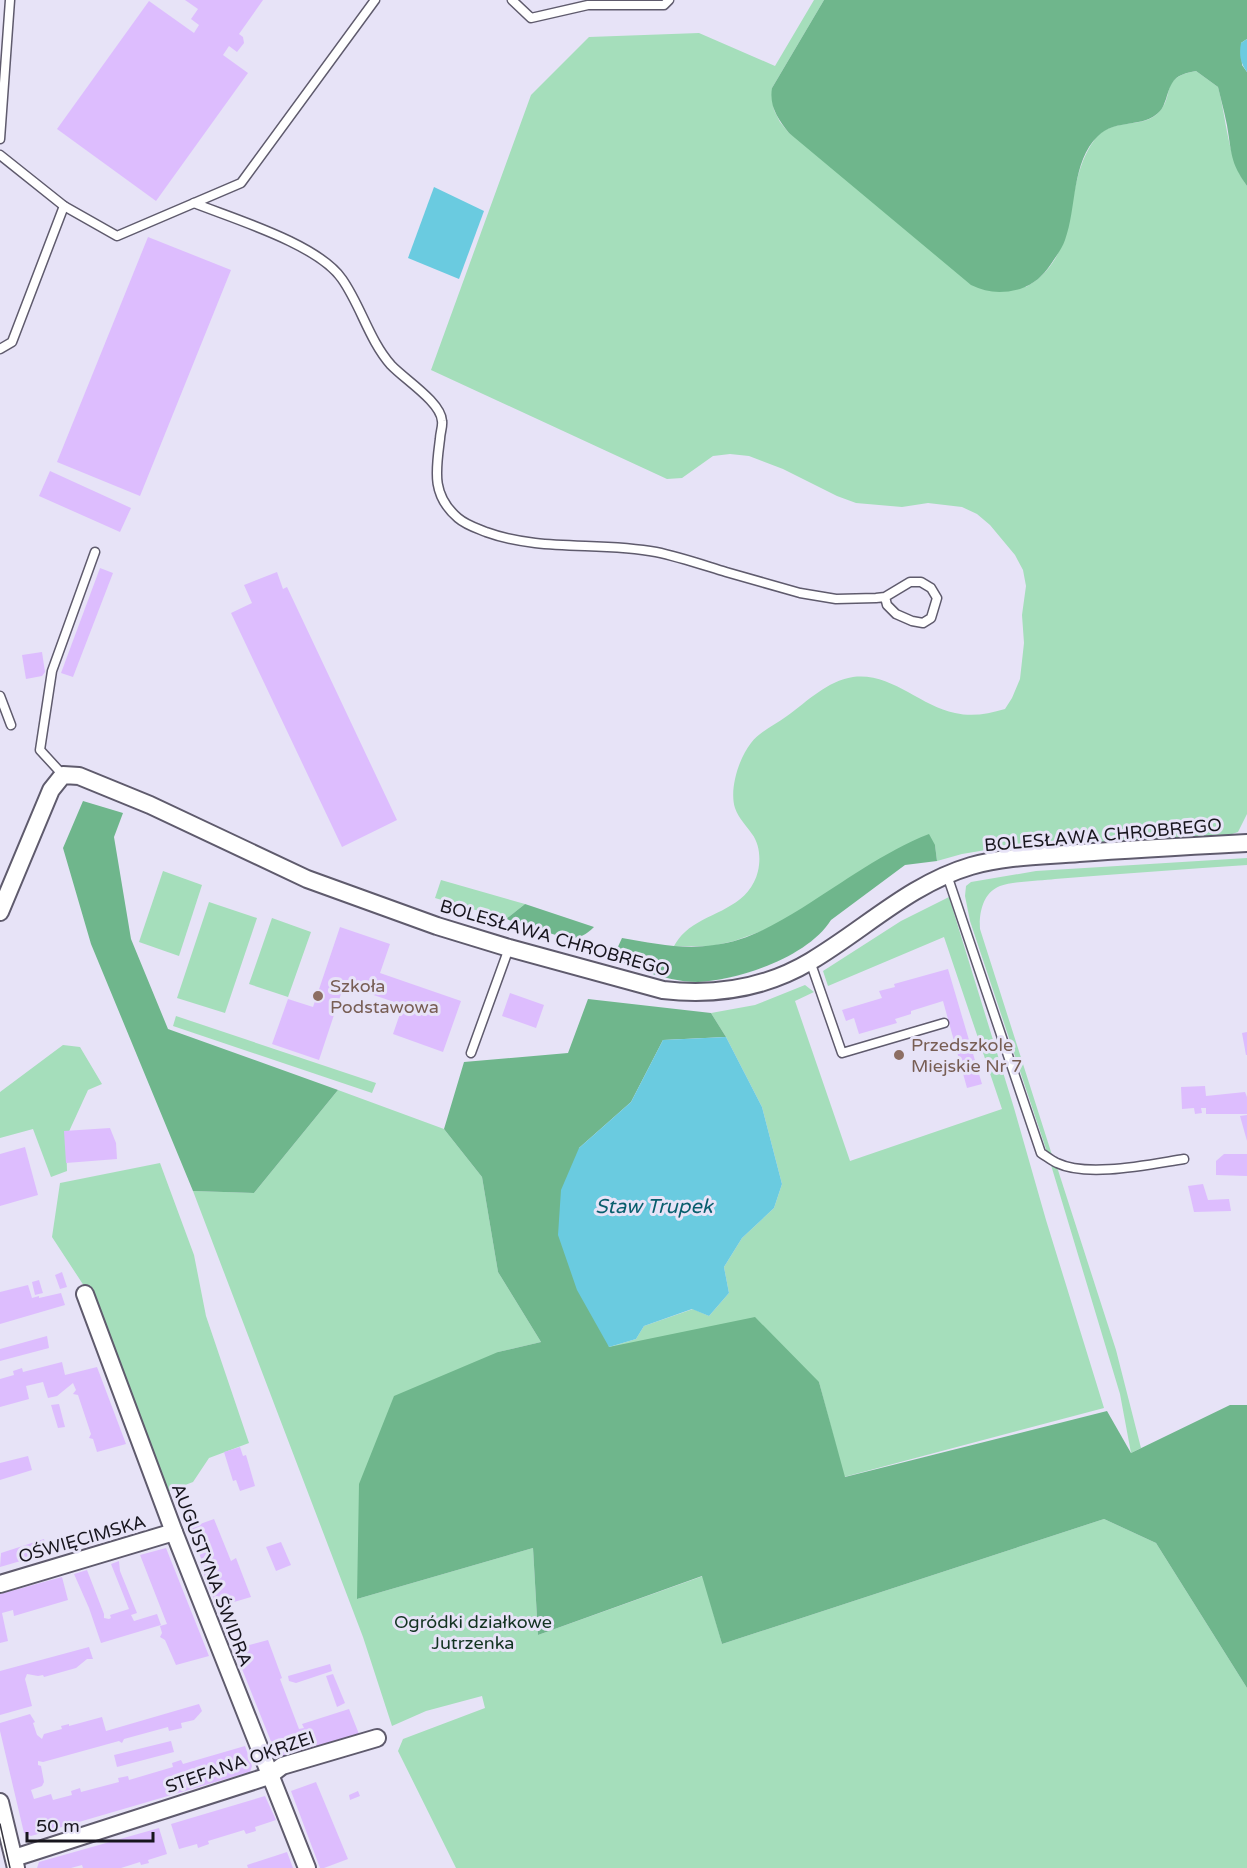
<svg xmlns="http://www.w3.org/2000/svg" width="1247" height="1868" font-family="'Varela Round',sans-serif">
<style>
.green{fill:#a5debb}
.forest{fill:#6fb68c}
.water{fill:#6acbe0}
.building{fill:#ddbdfe}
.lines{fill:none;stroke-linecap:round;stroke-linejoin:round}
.lane-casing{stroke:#5f5b6d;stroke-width:11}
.street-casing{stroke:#5f5b6d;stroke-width:20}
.lane{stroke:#fff;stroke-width:8}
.street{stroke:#fff;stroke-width:16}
.tram{stroke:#37353f;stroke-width:1.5}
.education-dot{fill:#8d6e63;stroke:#e7e3f7;stroke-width:2}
.labels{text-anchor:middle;stroke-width:6;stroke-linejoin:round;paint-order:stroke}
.street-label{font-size:18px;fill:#17151d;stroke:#e7e3f7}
.education-label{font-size:18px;fill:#785e54;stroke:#e7e3f7;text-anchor:start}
.park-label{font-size:18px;fill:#123321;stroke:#e7e3f7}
.water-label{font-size:20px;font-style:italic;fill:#085e6d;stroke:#e7e3f7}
</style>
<rect width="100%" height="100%" fill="#e7e3f7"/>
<g class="green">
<path d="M814 0H824L772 88 774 110 780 122 789 133 1026 287C1084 254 1060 186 1095 139 1112 117 1141 129 1157 114 1177 96 1157 78 1196 71L1218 87C1227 120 1227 157 1247 186V814L1238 832 1229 835 998 848 962 854 937 861 935 845 765 930 734 941 712 946H674C677 941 680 936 685 932 706 913 740 910 754 882 761 869 762 847 752 834 746 825 739 819 735 808 729 789 739 758 751 743 760 731 775 725 787 716 808 701 827 681 853 677 891 672 920 706 955 713 972 717 988 714 1005 709L1012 698 1020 679 1024 643 1022 615 1026 586 1023 570 1015 555 990 525 977 514 962 507 928 503 902 507 856 503 837 496 783 469 749 456 730 454 713 456 682 478 667 479 431 370 531 95 589 37 699 33 775 66Z"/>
<path d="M1247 858V865C1183 869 1119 874 1055 879 1041 881 1007 881 996 888 982 896 979 915 980 929L1052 1155 1047 1152 970 921 965 896 966 886 971 882 1036 871Z"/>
<path d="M163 871 202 885 179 956 139 942Z"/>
<path d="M441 880 525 904 506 919 435 898Z"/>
<path d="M949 897 1014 1108 1046 1220 1104 1408 844 1477 819 1382 609 1347 636 1339 644 1326 693 1309 709 1316 729 1293 724 1267 742 1238 774 1208 782 1184 762 1107 726 1037 711 1013 755 1005 805 985 814 992 795 1001 850 1161 1002 1109 944 937 828 986 823 971 901 921Z"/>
<path d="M209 902 257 918 225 1013 177 998Z"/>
<path d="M272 918 311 932 288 997 249 984Z"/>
<path d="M176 1016 376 1083 372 1093 173 1026Z"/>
<path d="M63 1045 80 1047 102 1084 88 1090 66 1138 67 1171 51 1177 33 1129 0 1138V1092Z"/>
<path d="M338 1090 444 1129 482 1177 498 1272 541 1342 498 1352 357 1599 533 1548 538 1635 703 1576 722 1644 1104 1519 1156 1543 1247 1688V1868H456L398 1751 403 1739 485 1708 482 1696 426 1711 392 1726 363 1637 193 1191 254 1193Z"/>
<path d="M160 1163 194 1255 206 1316 249 1443 209 1458 193 1482 167 1492 88 1292 52 1237 60 1183Z"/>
<path d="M1051 1165 1057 1167 1116 1350 1141 1448 1131 1453 1120 1394Z"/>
</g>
<g class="forest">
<path d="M824 0H1247V39L1241 43 1242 65 1247 72V186C1234 167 1232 160 1229 138 1227 121 1222 104 1218 87L1196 71C1175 75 1172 79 1166 99 1164 104 1163 108 1160 111 1144 129 1116 118 1098 136 1071 162 1077 208 1065 240 1062 249 1056 256 1051 264 1043 276 1034 284 1020 289 1002 294 987 293 971 285L789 133C778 119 769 106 772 88Z"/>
<path d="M83 801 123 813 114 837 131 939 168 1029 338 1090 254 1193 193 1191 91 944 63 848Z"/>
<path d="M929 834 935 845 937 861 905 865 831 920C808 957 739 980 698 982 680 982 660 977 644 971 632 967 620 964 616 951L622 938C652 943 683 950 714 945 747 941 774 925 802 908 842 883 885 851 929 834Z"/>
<path d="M525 904 594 927C585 936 578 939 565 938L506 919Z"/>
<path d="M588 999 711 1013 726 1037 663 1040 631 1102 579 1148 609 1347 755 1317 819 1382 845 1477 1107 1411 1131 1453 1230 1405H1247V1688L1156 1543 1104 1519 722 1644 702 1576 538 1635 533 1548 357 1599 359 1484 394 1396 498 1352 541 1342 498 1272 482 1177 444 1129 464 1062 568 1053Z"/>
</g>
<g class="water">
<path d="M1247 39V72C1240 63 1239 54 1241 43Z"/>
<path d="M434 187 484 211 459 279 408 258Z"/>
<path d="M726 1037 762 1107 782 1184 774 1208 742 1238 724 1267 729 1293 709 1316 692 1309 644 1326 636 1339 609 1347 577 1290 558 1235 561 1190 579 1148 631 1102 663 1040Z"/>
</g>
<g class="building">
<path d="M185 0H263L239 34 243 37 244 43 237 52 229 46 223 55 248 73 156 201 57 129 149 1 194 33 199 25 191 19 198 9Z"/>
<path d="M148 237 231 270 140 496 57 462Z"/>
<path d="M50 471 131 508 120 532 39 496Z"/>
<path d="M100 568 113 573 73 677 61 673Z"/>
<path d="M277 572 283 589 287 587 397 820 342 847 231 613 252 603 244 585Z"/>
<path d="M42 652 45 672 42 676 26 679 22 655Z"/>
<path d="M340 927 390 944 380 973 461 1001 443 1052 393 1034 403 1005 344 985 319 1060 272 1044 288 999 313 1007Z"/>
<path d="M948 969 982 1084 967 1088 943 1001 911 1011V1014L895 1019 897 1023 859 1034 854 1018 846 1021 842 1010 882 998 879 991 895 987 894 984Z"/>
<path d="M510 993 544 1005 536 1028 502 1016Z"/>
<path d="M1247 1032V1055H1246L1242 1033Z"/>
<path d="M1205 1086 1206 1096 1245 1092 1247 1097V1114H1206V1108H1201L1202 1113 1195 1114 1194 1108 1182 1109 1181 1087Z"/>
<path d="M1247 1115V1141L1240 1116Z"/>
<path d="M110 1128 116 1143 117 1159 66 1163 64 1131Z"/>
<path d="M25 1147 38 1195 0 1206V1154Z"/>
<path d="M1224 1154H1247V1176L1216 1175V1161Z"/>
<path d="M1203 1184 1208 1200 1229 1199 1231 1211 1194 1212 1188 1186Z"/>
<path d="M62 1272 67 1287 60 1289 55 1275Z"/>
<path d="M39 1280 43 1293 35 1295 32 1282Z"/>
<path d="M28 1285 32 1298 39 1296V1298L61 1293 65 1305 0 1324V1292Z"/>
<path d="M47 1336 49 1348 0 1361V1349Z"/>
<path d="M62 1362 65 1375 97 1367 126 1444 97 1452 93 1439 89 1438 91 1434 78 1395 73 1394 76 1390 73 1383 57 1396 48 1398 43 1382 26 1386 29 1399 0 1407V1379L14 1375 13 1371 22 1368 23 1372Z"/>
<path d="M59 1404 65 1427 58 1428 51 1405Z"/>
<path d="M240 1447 243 1456 246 1455 255 1486 240 1491 236 1480 233 1481 224 1452Z"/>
<path d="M28 1456 32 1470 0 1480V1463Z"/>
<path d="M214 1519 231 1561 236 1558 251 1597 217 1607 203 1572 206 1571 189 1528Z"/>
<path d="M44 1539 48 1553 0 1567 1 1553Z"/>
<path d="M281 1542 291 1565 276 1571 266 1547Z"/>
<path d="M166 1548 209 1656 176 1665 165 1640 160 1637 162 1633 160 1626 167 1624 140 1555Z"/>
<path d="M119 1561 120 1571 137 1613 131 1615 134 1621 157 1614 161 1625 101 1643 89 1608 74 1574 87 1570 104 1614V1618L109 1619 111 1618 110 1615 129 1609 111 1564Z"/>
<path d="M62 1577 68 1600 14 1616 13 1610 2 1613 8 1641 0 1643V1594Z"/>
<path d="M268 1640 282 1678 280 1679 299 1729 304 1728 302 1724 349 1709 359 1734 282 1757 276 1754 234 1649Z"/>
<path d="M89 1647 93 1659H87L76 1668 44 1677 43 1675 38 1676 27 1674 25 1679 32 1706 0 1715V1671Z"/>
<path d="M330 1664 332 1671 296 1683 289 1681 288 1676Z"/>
<path d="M333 1674 345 1703 337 1707 326 1676Z"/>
<path d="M199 1704 202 1711 194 1720 181 1723 182 1728 169 1731 168 1727 124 1739 122 1743 119 1741 43 1762 38 1761V1765L41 1766 44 1782 42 1786 31 1790 34 1799 51 1794 53 1800 72 1795 71 1791 80 1788 81 1792 119 1782 118 1778 128 1776 129 1780 173 1767 172 1763 181 1760 183 1764 245 1746 252 1766 250 1772 31 1836 24 1833 0 1731V1723L30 1714 35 1722 33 1723 37 1735 42 1739 44 1734 62 1729 61 1726 69 1724V1726L102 1717 106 1731Z"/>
<path d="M171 1741 174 1752 117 1767 114 1755Z"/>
<path d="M316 1782 348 1859 324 1868H320L291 1791Z"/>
<path d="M358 1791 360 1796 350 1800 349 1795Z"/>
<path d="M265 1796 276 1820 255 1827 256 1831 246 1834 244 1830 208 1841 209 1844 198 1848 197 1844 179 1849 171 1824Z"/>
<path d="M159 1828 167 1854 148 1860 149 1863 141 1865 140 1862 121 1868H83L82 1865 71 1868H37L39 1862Z"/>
<path d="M287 1852 293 1868H248L247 1865Z"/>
</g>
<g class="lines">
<g class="lane-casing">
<g id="lane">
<path d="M512 0 531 18 588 5H664L669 0"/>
<path d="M0 139 10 0"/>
<path d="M0 155 64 206 117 236 241 183 375 0"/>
<path d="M194 203C234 219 318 244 342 279 361 306 369 340 391 365 404 379 441 402 442 421 443 426 440 433 440 439 436 470 431 495 458 518 466 525 476 528 486 532 541 552 600 541 656 552 680 557 703 565 726 572 751 579 775 586 800 593L836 599 876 598 885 597 910 582H921L931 588 937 598 931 618 923 623 912 621 896 614 887 605 885 597"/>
<path d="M0 349 12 342 64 206"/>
<path d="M0 696 11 725"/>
<path d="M63 775 40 750 52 671 95 552"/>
<path d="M947 875 1041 1153C1046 1156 1052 1161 1057 1163 1088 1178 1151 1164 1184 1159"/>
<path d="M810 961 842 1053 944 1023"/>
<path d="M471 1053 509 948"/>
</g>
</g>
<g class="street-casing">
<g id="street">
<path d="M0 912 51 790 63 775 79 776 150 805 307 879 437 926 509 948 663 990C715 996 766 988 811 961 865 929 910 884 971 866 1006 856 1043 856 1079 853 1135 849 1191 846 1247 843"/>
<path d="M85 1294 174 1532 307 1868"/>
<path d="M0 1584 174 1532"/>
<path d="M0 1802 16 1868"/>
<path d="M14 1858 269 1776 282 1766 377 1738"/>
</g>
</g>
<use href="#lane" class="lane"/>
<use href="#street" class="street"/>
<path class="tram" d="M0 1824 10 1868"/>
</g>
<g class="education-dot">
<circle cx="318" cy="996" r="6"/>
<circle cx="899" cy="1055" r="6"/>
</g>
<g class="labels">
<g class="street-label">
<text transform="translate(1103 835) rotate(-5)" y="6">BOLESŁAWA CHROBREGO</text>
<text transform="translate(555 938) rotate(16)" y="6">BOLESŁAWA CHROBREGO</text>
<text transform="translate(82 1539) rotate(-16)" y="6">OŚWIĘCIMSKA</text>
<text transform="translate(212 1575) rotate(69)" y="6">AUGUSTYNA ŚWIDRA</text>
<text transform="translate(240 1762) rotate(-19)" y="6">STEFANA OKRZEI</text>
</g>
<g class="education-label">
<text x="330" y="992">Szkoła<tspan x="330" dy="21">Podstawowa</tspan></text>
<text x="911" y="1051">Przedszkole<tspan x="911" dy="21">Miejskie Nr 7</tspan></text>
</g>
<g class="park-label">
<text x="473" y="1628">Ogródki działkowe<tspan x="473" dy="21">Jutrzenka</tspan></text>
</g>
<g class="water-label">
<text x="654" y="1213">Staw Trupek</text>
</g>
</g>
<path d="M27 1832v9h126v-9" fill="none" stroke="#17151d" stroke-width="3"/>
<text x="36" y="1832" font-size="18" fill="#17151d" stroke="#e7e3f7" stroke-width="4.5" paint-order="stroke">50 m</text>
</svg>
